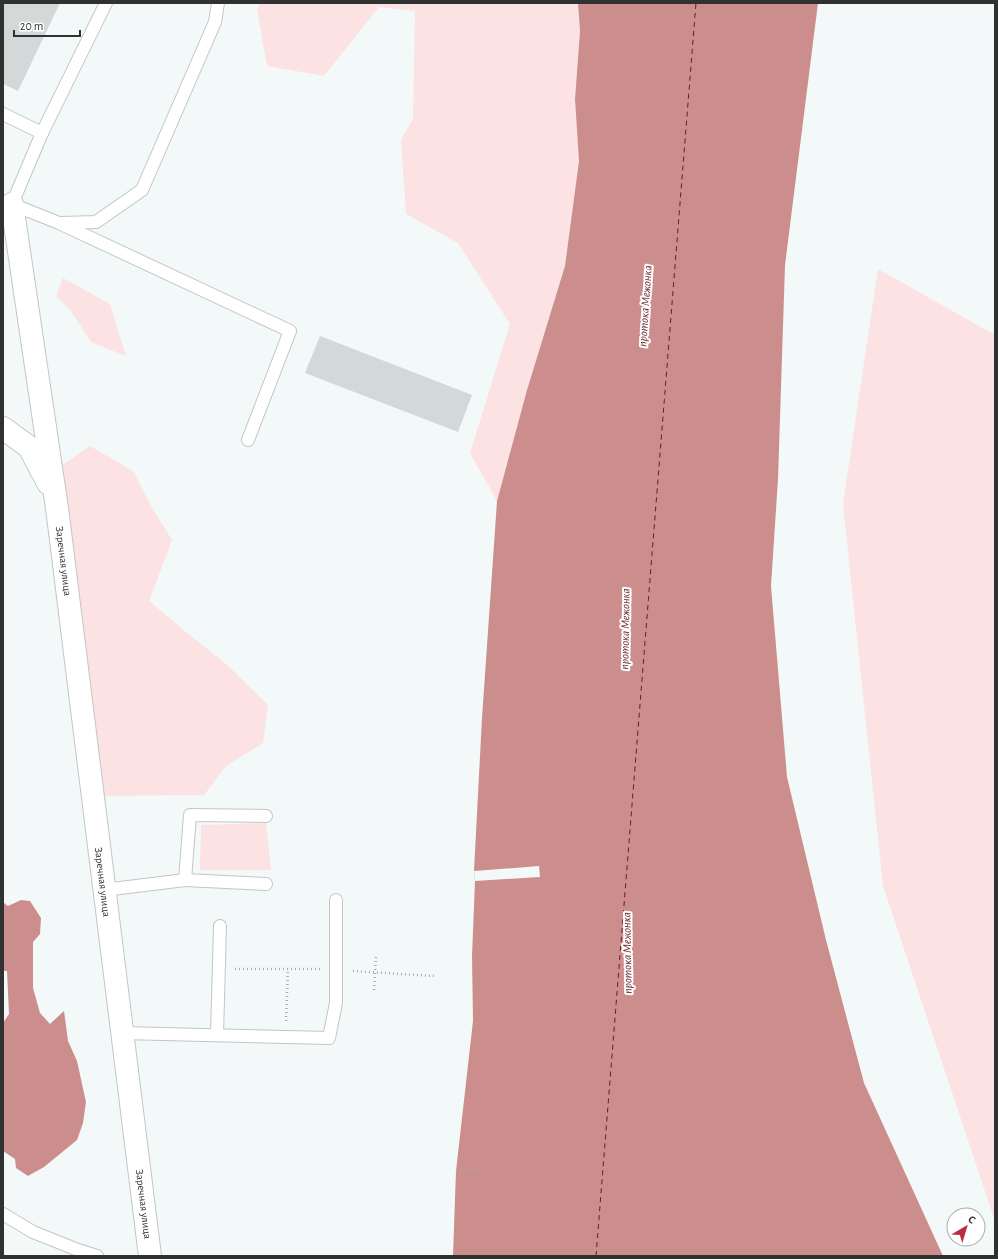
<svg xmlns="http://www.w3.org/2000/svg" width="998" height="1259" font-family="'Alegreya Sans',sans-serif">
<style>
.green{fill:#fce2e2}
.water{fill:#cc8d8d}
.pier{fill:#f3f9f8}
.lines{fill:none;stroke-linecap:round;stroke-linejoin:round}
.ferry{stroke:#681d24;stroke-width:1;stroke-dasharray:5 4;stroke-linecap:butt}
.building{fill:#d3d8d8}
.service-casing{stroke:#c1c7c6;stroke-width:14}
.minor-casing{stroke:#c1c7c6;stroke-width:24}
.path{stroke:#a7acab;stroke-width:2.5;stroke-dasharray:1 3;stroke-linecap:butt}
.service{stroke:#fff;stroke-width:12}
.minor{stroke:#fff;stroke-width:22}
.labels{text-anchor:middle;stroke-width:4;stroke-linejoin:round;paint-order:stroke}
.street-label{font-size:11px;fill:#303232;stroke:#fff}
.water-label{font-size:12px;font-style:italic;fill:#681d24;stroke:#fff}
</style>
<rect width="100%" height="100%" fill="#f3f9f8"/>
<g class="green">
<path d="M260 3H578L580 31 575 99 579 161 565 266 527 390 497 501 470 453 510 324 458 243 406 214 401 140 413 119 415 11 379 7 324 76 267 66 257 9Z"/>
<path d="M878 269 995 335V1221L883 886 843 504Z"/>
<path d="M63 278 110 304 126 356 91 342 71 311 56 296Z"/>
<path d="M90 446 133 471 151 506 172 540 149 601 186 632 226 664 268 705 263 743 226 766 204 795 102 796 61 466Z"/>
<path d="M266 823 271 870H200L201 825Z"/>
</g>
<g class="water">
<path d="M578 3H818L785 265 778 479 771 586 787 777 826 940 864 1083 943 1256H453L456 1171 473 1021 472 956 475 881 474 871 482 718 497 501 527 390 565 266 579 161 575 99 580 31Z"/>
<path d="M21 900 30 901 41 918 40 934 33 942V988L40 1013 50 1024 64 1011 68 1041 77 1061 86 1102 83 1123 77 1140 44 1167 28 1176 16 1168 15 1159 3 1151V1023L9 1014 7 971H3V902L8 906Z"/>
</g>
<path class="pier" d="M539 866 540 877 475 881 474 871Z"/>
<g class="lines">
<path class="ferry" d="M596 1256 696 3"/>
</g>
<g class="building">
<path d="M3 3H60L18 91 3 84Z"/>
<path d="M320 336 472 395 458 432 305 373Z"/>
</g>
<g class="lines">
<g class="service-casing">
<g id="service">
<path d="M3 114 42 133"/>
<path d="M9 203 59 223 290 331 248 440"/>
<path d="M12 204 42 133 106 3"/>
<path d="M61 223 96 222 142 190 215 22 218 3"/>
<path d="M185 880 266 884"/>
<path d="M104 890 185 880 190 815 266 816"/>
<path d="M122 1033 329 1038 336 1003V900"/>
<path d="M217 1035 220 926"/>
<path d="M3 1214 33 1232 78 1250 97 1256"/>
</g>
</g>
<g class="minor-casing">
<g id="minor">
<path d="M12 204 57 508 150 1256"/>
<path d="M3 428 29 447 48 483"/>
</g>
</g>
<g class="path">
<path d="M235 969H320"/>
<path d="M353 971 435 976"/>
<path d="M374 990 376 956"/>
<path d="M286 1021 288 969"/>
<path d="M456 1171 481 1169"/>
</g>
<use href="#service" class="service"/>
<use href="#minor" class="minor"/>
</g>
<g class="labels">
<g class="street-label">
<text transform="translate(64 561) rotate(83)" y="4">Заречная улица</text>
<text transform="translate(103 882) rotate(83)" y="4">Заречная улица</text>
<text transform="translate(144 1204) rotate(83)" y="4">Заречная улица</text>
</g>
<g class="water-label">
<text transform="translate(645 306) rotate(-86)" y="4">протока Межонка</text>
<text transform="translate(625 629) rotate(-89)" y="4">протока Межонка</text>
<text transform="translate(627 953) rotate(-91)" y="4">протока Межонка</text>
</g>
</g>
<rect width="998" height="1259" fill="none" stroke="#303232" stroke-width="8"/>
<g transform="translate(966 1227) rotate(38)"><circle r="19" fill="#ffffff" stroke="#acadad"/>
<path d="M0-3L7 15L0 10L-7 15Z" fill="#be2d3f"/>
<text y="-6" font-size="11" font-weight="bold" text-anchor="middle" fill="#303232">С</text>
</g>
<path d="M14 30v6h66v-6" fill="none" stroke="#303232" stroke-width="2"/>
<text x="20" y="30" font-size="12" fill="#303232" stroke="#ffffff" stroke-width="3" paint-order="stroke">20 m</text>
</svg>
